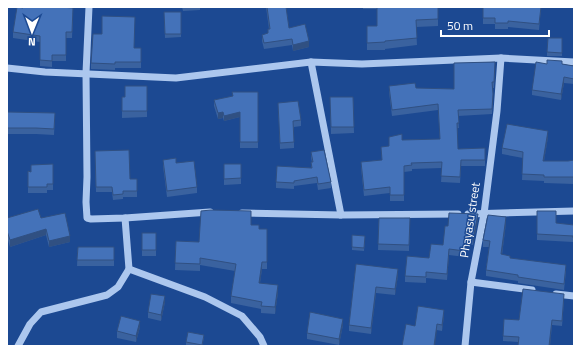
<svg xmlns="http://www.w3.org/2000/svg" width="581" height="353" font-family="'Titillium Web',sans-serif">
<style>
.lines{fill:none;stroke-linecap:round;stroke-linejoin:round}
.minor{stroke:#acc7ee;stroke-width:7}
.wall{fill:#3a629f}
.shaded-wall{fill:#305082}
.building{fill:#4472b9;stroke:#305082}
.labels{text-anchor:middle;stroke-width:3;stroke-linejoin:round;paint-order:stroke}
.street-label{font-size:12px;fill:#fff;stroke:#1c4992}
</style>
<rect width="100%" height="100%" fill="#1c4992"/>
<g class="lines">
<g class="minor">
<path d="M89 7 86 73 87 177 86 202 87 218 91 219 125 218 210 212"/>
<path d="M311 62 341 215"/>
<path d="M7 68 45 72 176 78 311 62 362 64 501 58 574 62"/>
<path d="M242 213 341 215 458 214"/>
<path d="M468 214 574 211"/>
<path d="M129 269 205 297 242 316 260 337 264 346"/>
<path d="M471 282 532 290"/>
<path d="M556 294 574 296"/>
<path d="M18 346 30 324 41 312 107 295 118 287 129 269 125 218"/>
<path d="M465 346 471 282 484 214 497 111 501 58"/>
</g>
</g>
<g class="wall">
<path d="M182 7H200V10L183 11Z"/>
<path d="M266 7H286L289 28 309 47 293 51 292 45 264 49 262 41V35L268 34V29H269Z"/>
<path d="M363 7H438V26L416 27 417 45 385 49V50H367V26H377V9H363Z"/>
<path d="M483 7H541L539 30 508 27V29H495V24H483Z"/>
<path d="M164 12H181V37L165 38Z"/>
<path d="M73 14 72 38H66V61H52V67L40 66V42L13 38V32Z"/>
<path d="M562 38V56H547V52Z"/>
<path d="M134 48H141V68H115V70L91 69V63Z"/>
<path d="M547 64H562L574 66V84L564 83 561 100 532 95V90Z"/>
<path d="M495 68 494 88H493V100L492 114 458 116 459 128H457L458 149 485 148V166H461L460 183 441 182 442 168 412 169V171L404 172V201H390V193L364 196 361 168V162L382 160 381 147 389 146V137L402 140 440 139 438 110 392 116 389 92V86L416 88 454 89Z"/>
<path d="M258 92V148H240V117L224 121 223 118 218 119 214 106V100Z"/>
<path d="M122 97 147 111V117L122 118Z"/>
<path d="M330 97H353L354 133 331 134Z"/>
<path d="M278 103 301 120V126L294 127V148L280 149Z"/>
<path d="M7 112 55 113 54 135 36 134H7Z"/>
<path d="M548 137 544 161H568L574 160V184L544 183V181L522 180 523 158 502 154V148Z"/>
<path d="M95 151 130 179H137V197H123V199L113 200 112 192H96Z"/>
<path d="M311 152 331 182V188L318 190 317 183 294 186V189L276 188V182L311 168V162H312L311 158Z"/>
<path d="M163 160 176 163 197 187V193L167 197 163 166Z"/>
<path d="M53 164V190H47V193H28V171L31 172Z"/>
<path d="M224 164H241V184L224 185Z"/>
<path d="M537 211 556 223 574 225V244H573V242L537 240Z"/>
<path d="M7 218H41L70 242 49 247 46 235 10 247 7 237Z"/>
<path d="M379 218H410L409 251 378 250Z"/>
<path d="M478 219 473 245 466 244 465 257 449 255 447 280 426 278V283L405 282V276L429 258 443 245 448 226Z"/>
<path d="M506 223 502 255 510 258 566 271 564 290 518 283V281L486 276V270L489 247H483V240Z"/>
<path d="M251 225 259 229H267V269H262L260 283 278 292 275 314 261 313V309L231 303V296L235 271 200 265V271L175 270 176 241 199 242Z"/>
<rect x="142" y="233" width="14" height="23"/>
<path d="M352 235 365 236 364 251 352 250Z"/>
<path d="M78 247H114V266H77Z"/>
<path d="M356 264 398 275 395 295 376 293 371 334 349 331V325Z"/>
<path d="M564 300 562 326 552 325 550 346H518V342L503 341V336L519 320Z"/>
<path d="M165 302 161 321 148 318V312Z"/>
<path d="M444 316 442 331 415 326Z"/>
<path d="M343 325 339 345 307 339V333Z"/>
<path d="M140 327 136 342 117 338V331Z"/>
<path d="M204 338 202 346H189L186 345V342Z"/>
</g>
<g class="shaded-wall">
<path d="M309 41V47L293 51V45Z"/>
<path d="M564 77V83L561 100V94Z"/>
<path d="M223 112V118L218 119V113Z"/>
<path d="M240 112V117L224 121V116Z"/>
<path d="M548 131V137L543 167V161Z"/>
<path d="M478 214V219L473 245V239Z"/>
<path d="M506 217V223L501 261V254Z"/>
<path d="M46 229V235L10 247V240Z"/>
<path d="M70 236V242L49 247V241Z"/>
<path d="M466 238V244L465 257V251Z"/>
<path d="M449 249V255L447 280V274Z"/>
<path d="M262 262V269L259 290V283Z"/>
<path d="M398 269V275L395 295V289Z"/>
<path d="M278 285V292L275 314V307Z"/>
<path d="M376 287V293L371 334V328Z"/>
<path d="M165 296V302L161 321V315Z"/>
<path d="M444 310V316L442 331V325Z"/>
<path d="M343 319V325L339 345V339Z"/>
<path d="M552 320 550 346H549Z"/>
<path d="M140 321V327L136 342V336Z"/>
<path d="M437 324V330L435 346H434Z"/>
</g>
<g class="building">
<path d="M17 7 23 8V7H61L73 8 72 32H66V55H52V61L40 60V36L13 32Z"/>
<path d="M267 7H286L289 28 305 24 309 41 293 45 292 39 264 43 262 35 268 33V29H270Z"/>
<path d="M377 7H438V19L416 20 417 38 385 41V42L367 43V26H377Z"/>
<path d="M483 7H541L539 24 508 21V23H495V18H483Z"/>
<path d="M164 12H181V34H165Z"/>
<path d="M102 16 135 17 134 48H141V62H115V64L91 63 93 34H102Z"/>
<path d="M548 38H562V53L547 52Z"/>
<path d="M547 60 562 61V64L574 66V79L564 77 561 94 532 90 536 62 547 64Z"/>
<path d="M495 62 494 82H492L493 94 492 109 458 110 459 123H457L458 149 485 148V160H461L460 177 441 176 442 162 411 163 412 165 404 166V195H390V187L364 190 361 162 382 160 381 147 389 146V137L402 134V140L440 139 438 104 392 110 389 86 415 83 416 88 454 89V63Z"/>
<path d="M125 86H147V111H122V97H125Z"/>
<path d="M232 92H258V142H240V112L224 116 223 112 218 113 214 100 233 96Z"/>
<path d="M330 97H353L354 127H331Z"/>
<path d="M298 101 301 120 293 121 294 142 280 143 278 103Z"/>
<path d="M7 112 55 113 54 129 36 128H7Z"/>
<path d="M507 124 548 131 543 161H568L574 160V177H544V175L522 174 523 152 502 148Z"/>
<path d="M129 150 130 179H137V191H123V194L113 195 112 187H96L95 151Z"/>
<path d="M324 150 331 182 318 184 317 177 294 181V183L276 182 277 166 312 168 311 162H313L311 152Z"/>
<path d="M176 158V163L194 161 197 187 167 191 163 160Z"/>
<path d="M53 164V184H47V187H28V171L31 172V165Z"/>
<path d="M224 164H241V178L224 179Z"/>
<path d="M38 209 41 218 65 213 70 236 49 241 46 229 10 240 7 231V218Z"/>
<path d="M211 210 251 211V225H259V229H267V262H262L259 283 278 285 275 307 261 306 262 302 231 296 236 264 200 258V264L175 263 176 241 199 242 201 211Z"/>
<path d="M537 211H556V223L574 225V238H573V236L537 234Z"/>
<path d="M449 213 478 214 473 239 466 238 465 251 449 249 447 274 426 272V277L405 276 407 256 429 258 431 244 443 245 445 226H448Z"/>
<path d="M488 215 506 217 501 254 510 256V258L566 265 564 284 518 277V275L486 270 490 241 483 240Z"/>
<path d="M379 218H410L409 245 378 244Z"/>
<rect x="142" y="233" width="14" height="17"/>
<path d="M352 235 365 236 364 248 352 247Z"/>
<path d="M78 247H114V260H77Z"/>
<path d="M356 264 398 269 395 289 376 287 371 328 349 325Z"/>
<path d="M523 289 564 294 562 321 552 320 549 346H518L519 337 503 336 504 319 519 320Z"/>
<path d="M151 294 165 296 161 315 148 312Z"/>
<path d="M418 306 444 310 442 325 437 324 434 346H402L406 324 415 326Z"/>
<path d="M310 312 343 319 339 339 307 333Z"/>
<path d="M121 316 140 321 136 336 117 331Z"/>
<path d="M188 332 204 335 202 345 186 342Z"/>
</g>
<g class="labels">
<g class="street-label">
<text transform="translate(470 220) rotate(-81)" y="4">Phayasu street</text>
</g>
</g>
<rect width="581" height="353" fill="none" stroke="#ffffff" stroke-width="16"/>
<g transform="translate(32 32) rotate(181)" stroke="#1c4992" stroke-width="3" paint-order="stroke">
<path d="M0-3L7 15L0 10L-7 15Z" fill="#ffffff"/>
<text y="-6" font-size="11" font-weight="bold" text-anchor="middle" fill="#ffffff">N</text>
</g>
<path d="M441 30v6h108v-6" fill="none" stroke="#ffffff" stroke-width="2"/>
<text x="447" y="30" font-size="12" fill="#ffffff" stroke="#1c4992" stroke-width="3" paint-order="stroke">50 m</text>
</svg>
